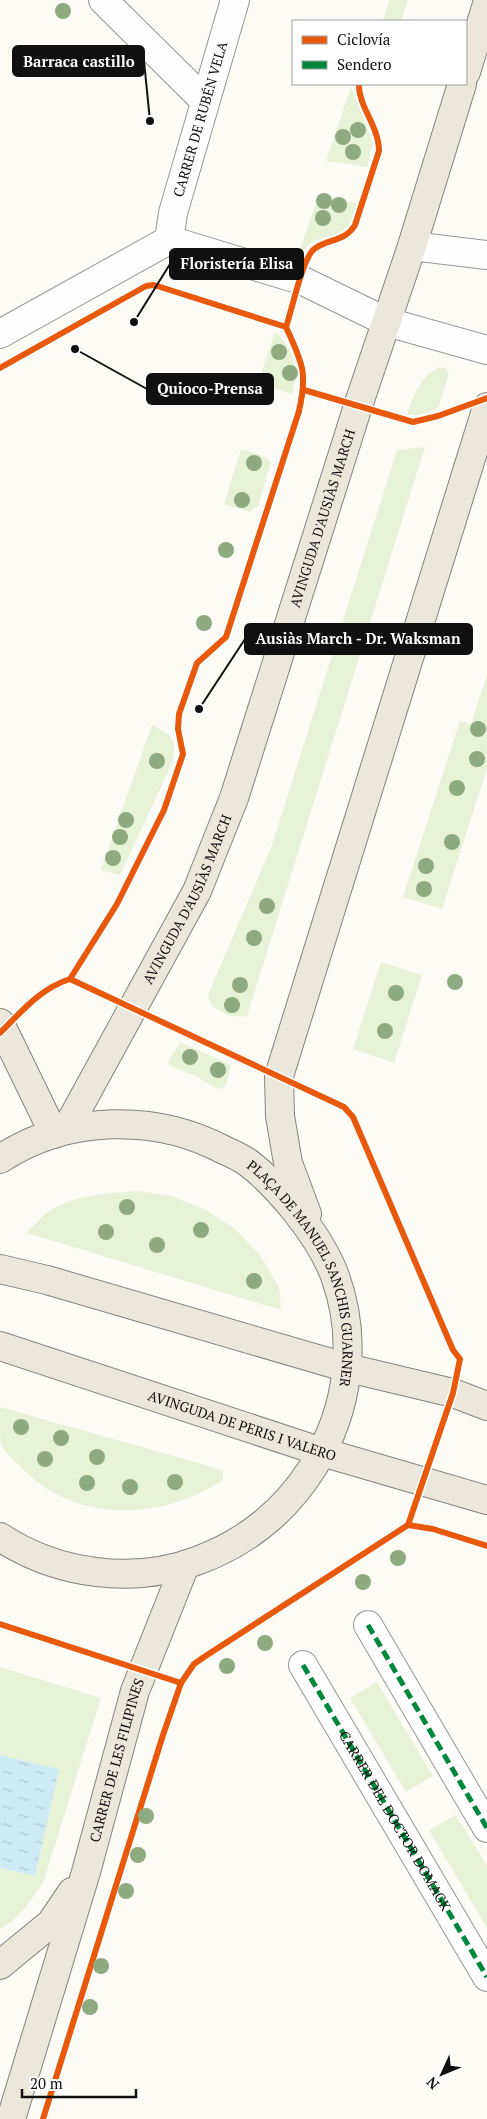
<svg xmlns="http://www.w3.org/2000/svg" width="487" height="2119" font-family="'PT Serif',serif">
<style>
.grass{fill:#e7f2d7}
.water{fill:url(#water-ripples)}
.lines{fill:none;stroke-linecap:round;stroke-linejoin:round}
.minor-casing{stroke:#969694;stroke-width:30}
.major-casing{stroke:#848381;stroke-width:30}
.minor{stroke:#fffefe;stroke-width:28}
.major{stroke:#ece7db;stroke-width:28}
.quiet{stroke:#00873e;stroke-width:5;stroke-dasharray:10 5;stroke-linecap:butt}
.cycleway-casing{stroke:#fff;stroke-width:9}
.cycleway{stroke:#e8590c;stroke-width:6}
.tree{fill:#8daa80}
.labels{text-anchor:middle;stroke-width:5;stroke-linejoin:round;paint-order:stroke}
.street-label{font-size:14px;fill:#101010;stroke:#fff}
.leader{fill:none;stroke:#101010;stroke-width:2}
.callout-dot{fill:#101010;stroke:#fff;stroke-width:2}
.callout{fill:#101010;stroke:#101010;stroke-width:2}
.callout-label{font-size:15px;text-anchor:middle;font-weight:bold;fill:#fff}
</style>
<defs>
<pattern id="water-ripples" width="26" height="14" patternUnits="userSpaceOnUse" patternTransform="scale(1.25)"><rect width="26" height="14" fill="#cdeaf5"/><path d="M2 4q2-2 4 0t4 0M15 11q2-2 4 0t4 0" fill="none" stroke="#afc8d1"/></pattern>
</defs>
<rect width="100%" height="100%" fill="#fcfbf6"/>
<g class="grass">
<path d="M389 0H408L401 21H383Z"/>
<path d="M351 87 373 143 367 167 327 161V158Z"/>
<path d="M319 197 357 203C354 212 351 226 343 231 327 240 313 235 302 253H299L317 200Z"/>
<path d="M275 332C295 347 299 370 292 394L258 383Z"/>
<path d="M439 367 445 368 449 374 438 408 420 415H407C413 395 420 378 439 367Z"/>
<path d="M425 447 247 1016C232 1018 222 1014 210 1004L208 995 272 845 397 450Z"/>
<path d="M241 449 266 457 271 462 258 506 249 512 224 504Z"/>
<path d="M487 675V768L442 909 403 897 460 721 471 724Z"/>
<path d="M152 725C171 734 177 739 173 761L120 875 101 870Z"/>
<path d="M381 962 422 975 394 1063 353 1049Z"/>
<path d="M180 1042 231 1065 226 1084 221 1089 216 1088 196 1076 170 1066 168 1062Z"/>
<path d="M138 1191 172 1196 206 1210 235 1229 259 1254 279 1287 281 1310 27 1233C34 1226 42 1216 50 1211 75 1194 109 1193 138 1191Z"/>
<path d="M0 1407 223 1470V1480C162 1520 78 1524 24 1470 16 1462 6 1454 1 1444 0 1437 0 1415 0 1407Z"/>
<path d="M0 1667 101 1698 43 1883C31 1900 19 1919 0 1929V1868L35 1876 58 1769 0 1755Z"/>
<path d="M377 1682 433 1776 406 1792 350 1698Z"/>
<path d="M456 1815 487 1866V1928L429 1830Z"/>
</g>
<path class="water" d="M0 1755 59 1769 35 1876 0 1868Z"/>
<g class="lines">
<g class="minor-casing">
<g id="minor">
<path d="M103 0 205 101"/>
<path id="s1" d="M169 240 173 213 235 0"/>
<path d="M412 246 487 255"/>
<path d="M0 334 169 240 301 280 387 322 487 350"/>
<path d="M368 1625 487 1828"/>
<path id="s2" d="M303 1665 487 1977"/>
</g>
</g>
<g class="major-casing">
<g id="major">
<path d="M466 72 487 4"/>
<path d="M0 1023 54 1134"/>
<path id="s3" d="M66 1130 197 891 234 798 358 406 412 246 462 84"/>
<path id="s4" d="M0 1159C67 1115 156 1113 226 1151 233 1154 241 1158 247 1162 265 1175 281 1193 295 1210 311 1230 326 1252 335 1276 358 1340 349 1410 313 1467 286 1510 247 1542 199 1560 134 1585 58 1575 0 1537"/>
<path d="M307 1214 288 1163 280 1116 279 1076 487 407"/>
<path d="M0 1269 47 1280 348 1368 453 1393 487 1406"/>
<path id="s5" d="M0 1346 322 1452 487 1500"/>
<path d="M0 1965 51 1923 72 1892"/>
<path id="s6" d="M11 2119 86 1872 135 1691 185 1565"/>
</g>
</g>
<use href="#minor" class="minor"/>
<use href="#major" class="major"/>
<g class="quiet">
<path d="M368 1625 487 1828"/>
<path d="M303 1665 487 1977"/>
</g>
<g class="cycleway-casing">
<g id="cycleway">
<path d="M286 327C292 310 302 261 313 250 327 238 344 243 355 225L379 151C379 126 358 106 359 84"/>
<path d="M0 368 146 286 154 285 286 327C302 363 308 371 299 411L226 637 197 663 179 714 178 729 183 754 164 810 117 904 70 979"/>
<path d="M304 390 413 422 438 416 487 398"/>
<path d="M0 1033C21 1012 41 988 70 979L344 1107 353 1117 453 1350 460 1359 453 1393 408 1525 204 1657 194 1664 181 1683 0 1624"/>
<path d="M408 1525 433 1529 487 1546"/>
<path d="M43 2119 163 1735 181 1683"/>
</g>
</g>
<use href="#cycleway" class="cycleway"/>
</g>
<g class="tree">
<circle cx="63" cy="11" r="8"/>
<circle cx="103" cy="53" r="8"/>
<circle cx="358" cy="130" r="8"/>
<circle cx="343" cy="137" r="8"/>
<circle cx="353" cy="152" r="8"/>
<circle cx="324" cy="201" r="8"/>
<circle cx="339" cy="205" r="8"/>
<circle cx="323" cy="218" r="8"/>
<circle cx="279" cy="352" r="8"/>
<circle cx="290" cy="373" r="8"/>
<circle cx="254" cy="463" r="8"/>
<circle cx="242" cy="500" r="8"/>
<circle cx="226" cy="550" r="8"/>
<circle cx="204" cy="623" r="8"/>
<circle cx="478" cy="729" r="8"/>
<circle cx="477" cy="759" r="8"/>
<circle cx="157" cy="761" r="8"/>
<circle cx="457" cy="788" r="8"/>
<circle cx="126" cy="820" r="8"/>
<circle cx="120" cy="837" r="8"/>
<circle cx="452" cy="842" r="8"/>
<circle cx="113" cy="858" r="8"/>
<circle cx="426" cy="866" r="8"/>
<circle cx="424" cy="889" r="8"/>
<circle cx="267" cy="906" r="8"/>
<circle cx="254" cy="938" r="8"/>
<circle cx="455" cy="982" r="8"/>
<circle cx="240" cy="985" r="8"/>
<circle cx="396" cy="993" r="8"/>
<circle cx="232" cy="1005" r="8"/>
<circle cx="385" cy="1031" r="8"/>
<circle cx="190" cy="1057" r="8"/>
<circle cx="218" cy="1070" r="8"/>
<circle cx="127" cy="1207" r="8"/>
<circle cx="201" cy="1230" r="8"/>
<circle cx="106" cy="1232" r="8"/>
<circle cx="157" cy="1245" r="8"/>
<circle cx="254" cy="1281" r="8"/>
<circle cx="21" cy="1427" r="8"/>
<circle cx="61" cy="1438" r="8"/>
<circle cx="97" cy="1457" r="8"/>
<circle cx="45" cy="1459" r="8"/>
<circle cx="175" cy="1482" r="8"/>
<circle cx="87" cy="1483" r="8"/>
<circle cx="130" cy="1487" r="8"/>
<circle cx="398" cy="1558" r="8"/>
<circle cx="363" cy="1582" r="8"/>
<circle cx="265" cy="1643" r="8"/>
<circle cx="227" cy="1666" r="8"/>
<circle cx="146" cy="1816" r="8"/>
<circle cx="138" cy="1855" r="8"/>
<circle cx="126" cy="1891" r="8"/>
<circle cx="101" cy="1966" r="8"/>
<circle cx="90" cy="2007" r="8"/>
</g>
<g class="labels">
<g class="street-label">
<text dy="5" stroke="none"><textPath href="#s1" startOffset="125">CARRER DE RUBÉN VELA</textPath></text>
<text dy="5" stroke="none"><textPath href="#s3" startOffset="666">AVINGUDA D'AUSIÀS MARCH</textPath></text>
<text dy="5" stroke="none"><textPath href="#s3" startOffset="261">AVINGUDA D'AUSIÀS MARCH</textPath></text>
<text dy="5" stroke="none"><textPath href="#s4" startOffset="391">PLAÇA DE MANUEL SANCHIS GUARNER</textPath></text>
<text dy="5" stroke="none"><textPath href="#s5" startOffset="255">AVINGUDA DE PERIS I VALERO</textPath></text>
<text dy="5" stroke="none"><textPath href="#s6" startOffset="374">CARRER DE LES FILIPINES</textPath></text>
<text dy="5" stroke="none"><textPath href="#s2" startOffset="181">CARRER DEL DOCTOR DOMAGK</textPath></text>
</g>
</g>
<path class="leader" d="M150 121L144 61M134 322L170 264M75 349L147 389M199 709L245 639"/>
<g class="callout-dot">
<circle cx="150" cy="121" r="5"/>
<circle cx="134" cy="322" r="5"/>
<circle cx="75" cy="349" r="5"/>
<circle cx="199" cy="709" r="5"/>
</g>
<g class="callout">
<rect x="13" y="46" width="131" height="30" rx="5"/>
<rect x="170" y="249" width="133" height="30" rx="5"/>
<rect x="147" y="374" width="126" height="30" rx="5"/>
<rect x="245" y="624" width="227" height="30" rx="5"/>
</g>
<g class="callout-label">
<text x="79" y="67">Barraca castillo</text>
<text x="237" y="269">Floristería Elisa</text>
<text x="210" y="394">Quioco-Prensa</text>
<text x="358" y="644">Ausiàs March - Dr. Waksman</text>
</g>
<rect x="292" y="20" width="175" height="65" fill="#ffffff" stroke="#9f9f9f"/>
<rect x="302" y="36" width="25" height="8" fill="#e8590c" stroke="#9f9f9f"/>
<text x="337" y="45" font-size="15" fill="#101010">Ciclovía</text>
<rect x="302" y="61" width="25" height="8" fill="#00873e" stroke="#9f9f9f"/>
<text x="337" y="70" font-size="15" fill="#101010">Sendero</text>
<g transform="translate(442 2074) rotate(226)" stroke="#ffffff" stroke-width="4" paint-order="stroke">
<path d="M0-4L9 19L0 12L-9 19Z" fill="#101010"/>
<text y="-8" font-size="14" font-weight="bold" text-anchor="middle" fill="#101010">N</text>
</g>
<path d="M22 2089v8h114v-8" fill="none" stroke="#101010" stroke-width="2.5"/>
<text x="30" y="2089" font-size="15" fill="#101010" stroke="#ffffff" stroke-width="4" paint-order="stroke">20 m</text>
</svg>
